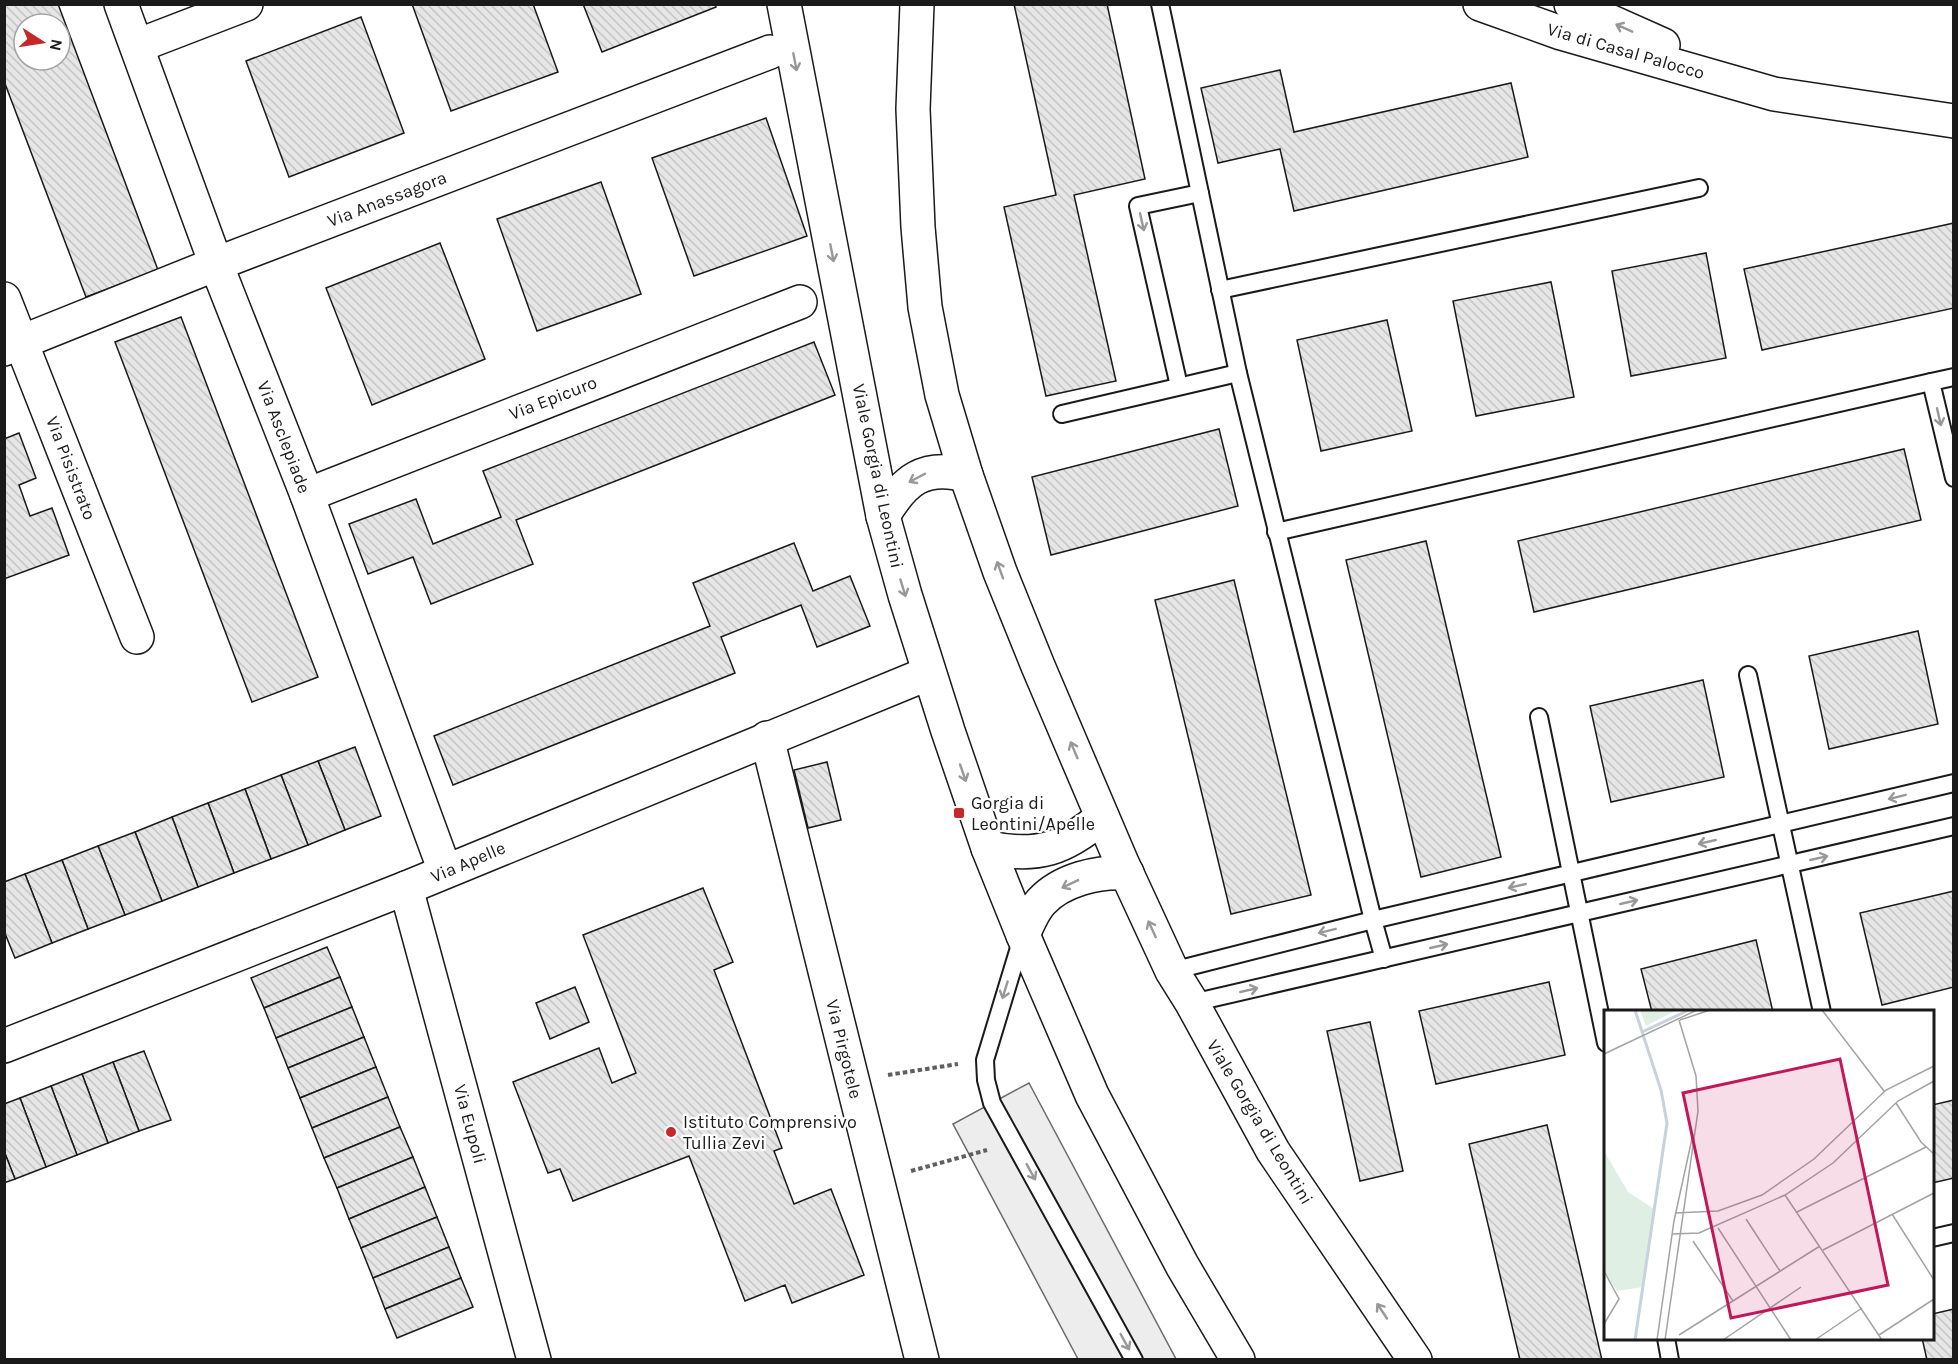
<svg xmlns="http://www.w3.org/2000/svg" width="1958" height="1364" font-family="Karla,sans-serif">
<style>
.parking{fill:#ededed;stroke:#6a6a6a;stroke-width:1.5}
.building{fill:url(#building-back-hatch);stroke:#1a1a1a;stroke-width:1.5;fill-rule:evenodd}
.lines{fill:none;stroke-linecap:round;stroke-linejoin:round}
.service-casing{stroke:#1a1a1a;stroke-width:20}
.minor-casing{stroke:#1a1a1a;stroke-width:36}
.path{stroke:#5f5f5f;stroke-width:4;stroke-dasharray:4.5 3;stroke-linecap:butt}
.service{stroke:#fff;stroke-width:16}
.minor{stroke:#fff;stroke-width:33}
.oneway{stroke:#989898}
.poi-dot{fill:#c62828;stroke:#fff;stroke-width:2}
.labels{text-anchor:middle;stroke-width:4.5;stroke-linejoin:round;paint-order:stroke}
.street-label{font-size:18px;fill:#1a1a1a;stroke:#fff}
.poi-label{font-size:18px;fill:#1a1a1a;stroke:#fff;text-anchor:start}
.inset-river{fill:none;stroke:#c6d2dc;stroke-width:3}
.inset-road{fill:none;stroke:#a3a3a3;stroke-width:1.5}
.view{fill:#c2185b;fill-opacity:0.15;stroke:#c2185b;stroke-width:3}
.inset-edge{fill:none;stroke:#1a1a1a;stroke-width:3}
</style>
<defs>
<pattern id="building-back-hatch" width="6" height="6" patternUnits="userSpaceOnUse" patternTransform="scale(1.5)"><rect width="6" height="6" fill="#e6e6e6"/><path d="M-1 5l2 2M0 0l6 6M5-1l2 2" fill="none" stroke="#c5c5c5"/></pattern>
</defs>
<rect width="100%" height="100%" fill="#fff"/>
<path class="parking" d="M1029 1083 1176 1359H1078L953 1124Z"/>
<g class="building">
<path d="M4 4H58L158 270 86 297 4 81ZM24 24H60V60H24Z"/>
<path d="M412 4H533L558 72 451 111Z"/>
<path d="M583 4H715L716 7 602 52Z"/>
<path d="M1014 4H1107L1145 179 1074 195 1116 381 1046 396 1004 207 1056 195Z"/>
<path d="M361 17 404 133 289 177 246 61Z"/>
<path d="M1280 70 1294 132 1511 83 1528 157 1294 211 1280 149 1218 163 1201 88Z"/>
<path d="M766 118 807 236 694 276 652 158Z"/>
<path d="M601 182 641 294 537 331 497 219Z"/>
<path d="M1954 223V308L1762 350 1744 269Z"/>
<path d="M440 243 485 359 372 405 326 288Z"/>
<path d="M1706 253 1726 358 1631 376 1612 271Z"/>
<path d="M1551 282 1574 397 1476 416 1453 301Z"/>
<path d="M181 317 318 677 252 702 115 342Z"/>
<path d="M1387 320 1412 431 1321 451 1297 340Z"/>
<path d="M814 342 835 395 516 520 533 564 431 604 413 557 368 574 349 524 416 499 433 544 501 517 483 471Z"/>
<path d="M1219 429 1238 506 1051 555 1032 477Z"/>
<path d="M19 433 36 478 19 485 30 516 52 508 69 555 4 579V439Z"/>
<path d="M1904 449 1921 520 1534 612 1518 541Z"/>
<path d="M1426 541 1501 857 1421 877 1346 560Z"/>
<path d="M794 543 813 591 850 576 870 626 817 647 801 605 721 637 735 673 453 785 434 736 710 626 693 583Z"/>
<path d="M1234 580 1311 895 1231 914 1155 600Z"/>
<path d="M1918 631 1938 724 1829 749 1809 656Z"/>
<path d="M1703 680 1724 777 1611 802 1590 706Z"/>
<path d="M355 747 381 816 345 830 318 761Z"/>
<path d="M318 761 345 830 308 845 281 775Z"/>
<path d="M827 762 841 820 808 828 794 770Z"/>
<path d="M281 775 308 845 271 859 245 789Z"/>
<path d="M245 789 271 859 234 873 208 803Z"/>
<path d="M208 803 234 873 198 887 172 817Z"/>
<path d="M172 817 198 887 162 901 135 832Z"/>
<path d="M135 832 162 901 125 915 98 846Z"/>
<path d="M98 846 125 915 88 929 62 860Z"/>
<path d="M62 860 88 929 52 943 25 874Z"/>
<path d="M25 874 52 943 15 958 4 931V882Z"/>
<path d="M703 888 733 962 714 970 782 1148 774 1151 794 1204 831 1189 864 1275 792 1303 785 1285 745 1301 689 1156 573 1201 560 1169 548 1173 513 1082 599 1048 612 1083 636 1073 583 935Z"/>
<path d="M1954 891V987L1882 1005 1860 913Z"/>
<path d="M1756 940 1773 1012H1652L1641 969Z"/>
<path d="M327 947 340 977 264 1008 251 978Z"/>
<path d="M340 977 352 1007 276 1038 264 1008Z"/>
<path d="M1549 982 1565 1055 1436 1084 1419 1011Z"/>
<path d="M575 987 589 1022 550 1039 536 1003Z"/>
<path d="M352 1007 364 1037 288 1068 276 1038Z"/>
<path d="M1370 1022 1403 1171 1360 1181 1327 1031Z"/>
<path d="M364 1037 376 1067 300 1098 288 1068Z"/>
<path d="M144 1051 171 1120 139 1131 113 1062Z"/>
<path d="M113 1062 139 1131 108 1143 82 1074Z"/>
<path d="M376 1067 388 1097 312 1128 300 1098Z"/>
<path d="M82 1074 108 1143 77 1155 51 1086Z"/>
<path d="M51 1086 77 1155 46 1167 20 1098Z"/>
<path d="M388 1097 400 1127 324 1158 312 1128Z"/>
<path d="M20 1098 46 1167 15 1179 4 1151V1104Z"/>
<path d="M1954 1100V1178L1932 1183V1105Z"/>
<path d="M1547 1125 1602 1360H1520L1469 1144Z"/>
<path d="M400 1127 413 1157 337 1188 324 1158Z"/>
<path d="M4 1151 15 1179 4 1183Z"/>
<path d="M413 1157 425 1187 349 1219 337 1188Z"/>
<path d="M425 1187 437 1217 361 1248 349 1219Z"/>
<path d="M437 1217 449 1247 373 1278 361 1248Z"/>
<path d="M449 1247 461 1278 385 1309 373 1278Z"/>
<path d="M461 1278 473 1307 397 1338 385 1309Z"/>
<path d="M1954 1309V1360H1927L1922 1338H1932V1314Z"/>
</g>
<g class="lines">
<g class="service-casing">
<g id="service">
<path d="M1160 4 1238 373 1373 920 1384 959"/>
<path d="M1220 290 1699 188"/>
<path d="M1954 377 1931 382 1954 478"/>
<path d="M1179 386 1138 206 1200 193"/>
<path d="M1062 414 1238 373"/>
<path d="M1276 532 1931 382"/>
<path d="M1748 675 1822 1012"/>
<path d="M1539 717 1606 1043"/>
<path d="M1022 938 985 1060 986 1080 992 1103 1134 1360"/>
<path d="M1172 971 1373 920 1954 783"/>
<path d="M1192 1003 1954 826"/>
<path d="M1932 1238 1954 1233"/>
<path d="M1666 1338 1670 1360"/>
</g>
</g>
<g class="minor-casing">
<g id="minor">
<path d="M121 4 216 264 307 495 445 871"/>
<path d="M784 4 883 516 905 595 948 731 988 848 1023 935 1092 1095 1182 1265 1238 1360"/>
<path d="M917 4 913 109 918 227 925 307 942 395 966 475 1000 572 1038 666 1122 863 1172 971 1192 1003 1273 1151 1415 1360"/>
<path d="M1480 4 1561 33 1774 94 1954 121"/>
<path d="M1571 4 1663 45"/>
<path d="M137 46 246 4"/>
<path d="M4 299 137 637"/>
<path d="M4 349 216 264 770 52"/>
<path d="M307 495 800 302"/>
<path d="M883 516C904 480 924 464 966 475"/>
<path d="M767 738 922 1360"/>
<path d="M988 848C1038 858 1064 849 1102 817"/>
<path d="M406 888 534 1360"/>
<path d="M1023 935C1028 923 1033 911 1041 902 1061 880 1098 871 1127 873"/>
<path d="M4 1046 406 888 929 673"/>
</g>
</g>
<g class="path">
<path d="M888 1075 958 1064"/>
<path d="M911 1171 987 1150"/>
</g>
<use href="#service" class="service"/>
<use href="#minor" class="minor"/>
</g>
<defs><path id="oneway-shaft" d="M-6 0H5M1.5-3L5.5 0L1.5 3" fill="none" stroke-width="1.6" stroke-linecap="round" stroke-linejoin="round" transform="scale(1.5)"/></defs>
<g class="oneway">
<use href="#oneway-shaft" transform="translate(1624 28) rotate(-156)"/>
<use href="#oneway-shaft" transform="translate(795 62) rotate(79)"/>
<use href="#oneway-shaft" transform="translate(1142 222) rotate(77)"/>
<use href="#oneway-shaft" transform="translate(832 253) rotate(79)"/>
<use href="#oneway-shaft" transform="translate(1939 417) rotate(77)"/>
<use href="#oneway-shaft" transform="translate(917 478) rotate(152)"/>
<use href="#oneway-shaft" transform="translate(1000 570) rotate(-110)"/>
<use href="#oneway-shaft" transform="translate(903 588) rotate(73)"/>
<use href="#oneway-shaft" transform="translate(1074 750) rotate(-113)"/>
<use href="#oneway-shaft" transform="translate(963 773) rotate(71)"/>
<use href="#oneway-shaft" transform="translate(1897 797) rotate(166)"/>
<use href="#oneway-shaft" transform="translate(1707 842) rotate(167)"/>
<use href="#oneway-shaft" transform="translate(1819 858) rotate(-13)"/>
<use href="#oneway-shaft" transform="translate(1070 884) rotate(154)"/>
<use href="#oneway-shaft" transform="translate(1517 886) rotate(167)"/>
<use href="#oneway-shaft" transform="translate(1629 902) rotate(-13)"/>
<use href="#oneway-shaft" transform="translate(1152 929) rotate(-115)"/>
<use href="#oneway-shaft" transform="translate(1327 931) rotate(166)"/>
<use href="#oneway-shaft" transform="translate(1439 946) rotate(-13)"/>
<use href="#oneway-shaft" transform="translate(1005 990) rotate(107)"/>
<use href="#oneway-shaft" transform="translate(1249 990) rotate(-13)"/>
<use href="#oneway-shaft" transform="translate(1031 1172) rotate(61)"/>
<use href="#oneway-shaft" transform="translate(1382 1311) rotate(-124)"/>
<use href="#oneway-shaft" transform="translate(1125 1342) rotate(61)"/>
</g>
<g class="poi-dot">
<rect x="953" y="807" width="12" height="12" rx="3"/>
<circle cx="671" cy="1132" r="6"/>
</g>
<g class="labels">
<g class="street-label">
<text transform="translate(1626 51) rotate(16)" y="6">Via di Casal Palocco</text>
<text transform="translate(387 199) rotate(-21)" y="6">Via Anassagora</text>
<text transform="translate(553 398) rotate(-21)" y="6">Via Epicuro</text>
<text transform="translate(284 437) rotate(69)" y="6">Via Asclepiade</text>
<text transform="translate(71 468) rotate(69)" y="6">Via Pisistrato</text>
<text transform="translate(878 476) rotate(78)" y="6">Viale Gorgia di Leontini</text>
<text transform="translate(468 862) rotate(-23)" y="6">Via Apelle</text>
<text transform="translate(844 1049) rotate(76)" y="6">Via Pirgotele</text>
<text transform="translate(1260 1122) rotate(59)" y="6">Viale Gorgia di Leontini</text>
<text transform="translate(470 1124) rotate(75)" y="6">Via Eupoli</text>
</g>
<g class="poi-label">
<text x="971" y="809">Gorgia di<tspan x="971" dy="21">Leontini/Apelle</tspan></text>
<text x="683" y="1128">Istituto Comprensivo<tspan x="683" dy="21">Tullia Zevi</tspan></text>
</g>
</g>
<g transform="translate(1604 1010)">
<rect width="330" height="330" fill="#fff"/>
<path d="M36 0H73L42 16ZM0 141 24 182 50 199 39 277 13 281 0 261Z" fill="#e0efe3"/>
<path class="inset-river" d="M31 0 57 80 63 113 31 330M38 22 85 0"/>
<path class="inset-road" d="M218 0 280 81M76 10 106 0M0 44 93 0M292 93 317 132 330 144M181 185 278 330M193 202 322 137M71 203 114 201 158 185 210 149 282 80 330 56M288 204 330 270M142 209 176 261M114 218 187 330M68 224 95 223 181 185 229 153 294 91 330 71M89 231 129 291M219 240 330 183M0 261 15 289 0 314M75 325 216 236M275 325 330 289M53 330 70 211 89 124M61 330 94 101 92 66 75 10M119 330 197 277M211 330 258 298"/>
<path class="view" d="M236 49 284 275 127 308 79 83Z"/>
<rect width="330" height="330" class="inset-edge"/>
</g>
<rect width="1958" height="1364" fill="none" stroke="#1a1a1a" stroke-width="12"/>
<g transform="translate(42 42) rotate(102)"><circle r="28" fill="#ffffff" stroke="#a3a3a3" stroke-width="1.5"/>
<path d="M0-4.5L10 22L0 15L-10 22Z" fill="#c62828"/>
<text y="-9" font-size="16" font-weight="bold" text-anchor="middle" fill="#1a1a1a">N</text>
</g>
</svg>
